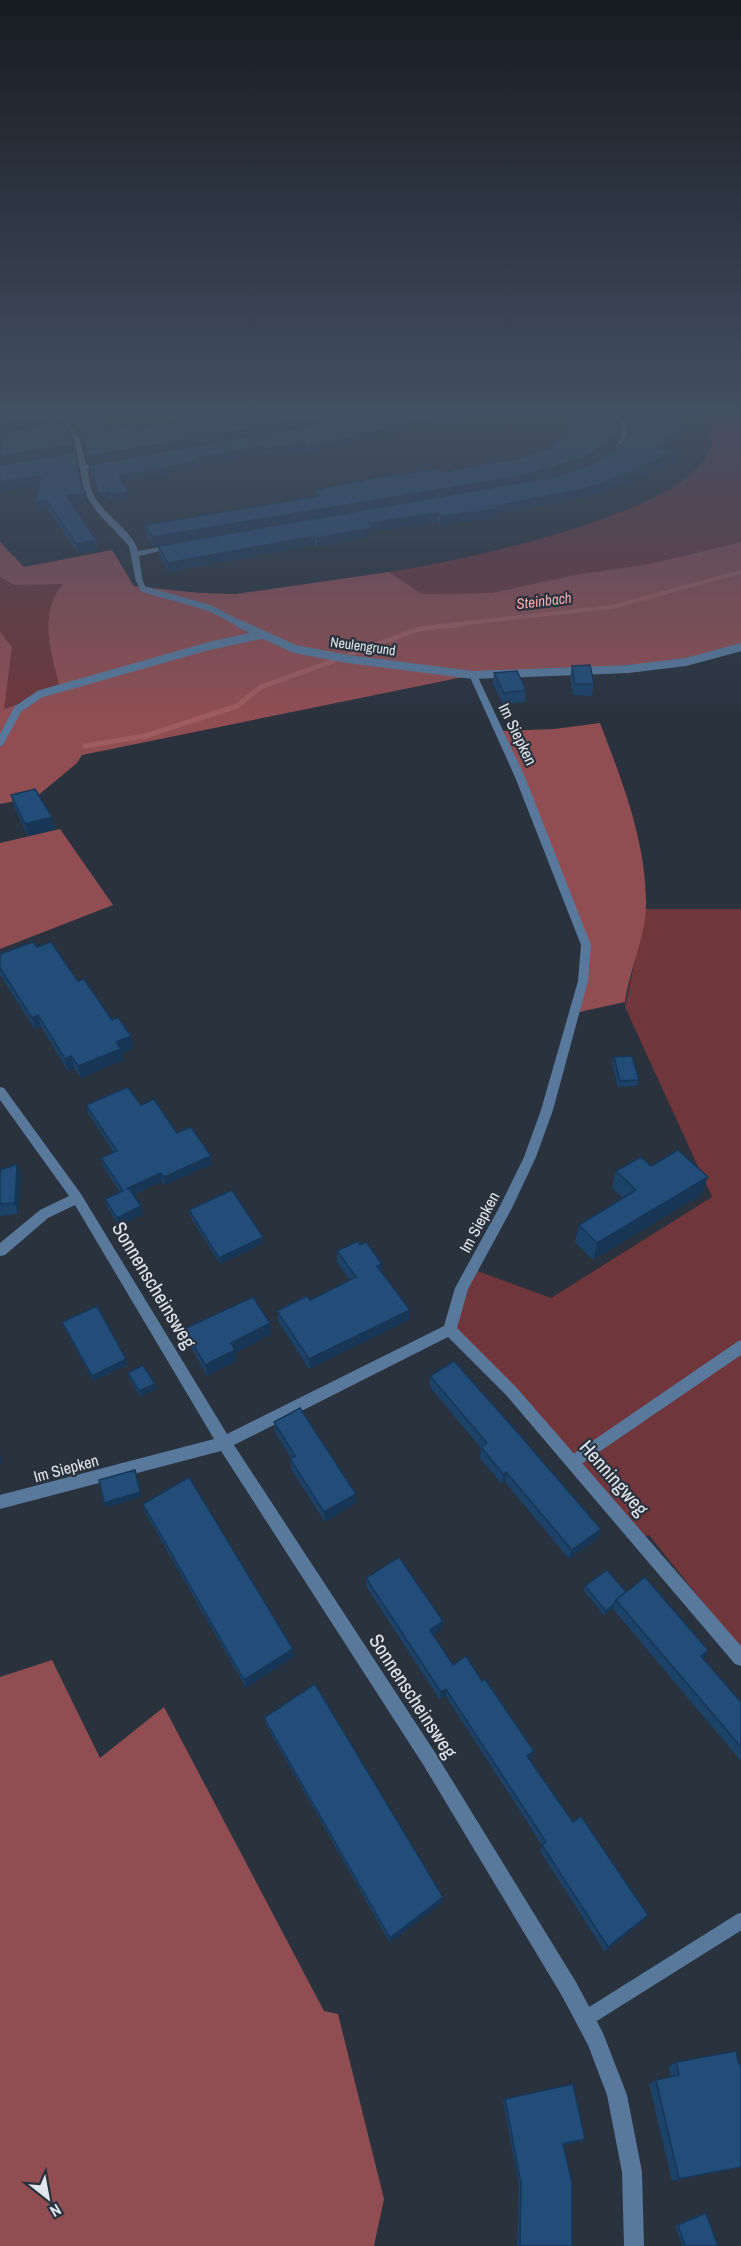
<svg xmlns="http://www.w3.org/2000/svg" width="741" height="2246" font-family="'Archivo Narrow',sans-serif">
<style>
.green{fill:#6f373b}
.forest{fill:#904e53}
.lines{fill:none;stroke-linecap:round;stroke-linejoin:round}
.stream-far1{stroke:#9f5c60;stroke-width:4}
.stream{stroke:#9f5c60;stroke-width:5}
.service-far3{stroke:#58799c;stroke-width:6}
.service-far2{stroke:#58799c;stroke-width:8}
.service-far1{stroke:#58799c;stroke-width:13}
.service{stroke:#58799c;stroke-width:16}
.minor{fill:#58799c;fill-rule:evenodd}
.wall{fill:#1d4268}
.shaded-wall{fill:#183655}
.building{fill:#224d79;stroke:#183655;stroke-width:1.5}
.labels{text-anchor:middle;stroke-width:4.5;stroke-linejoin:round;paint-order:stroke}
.far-street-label{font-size:14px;fill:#dfe6ed;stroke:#29323d}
.far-water-label{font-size:15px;font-style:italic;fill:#faaaae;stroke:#29323d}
.street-label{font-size:16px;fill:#dfe6ed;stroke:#29323d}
.near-street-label{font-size:20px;fill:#dfe6ed;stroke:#29323d}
</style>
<rect width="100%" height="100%" fill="#29323d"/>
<g class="green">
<path d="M697 409H741V542L649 564 574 575 491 593 422 594 389 572C445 564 719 510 711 436 709 424 706 417 697 409Z"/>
<path d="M0 577 14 585 64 583 60 689 3 709 12 647 0 631Z"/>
<path d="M646 909H741V1345L575 1457 453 1329 475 1270 551 1298 712 1197 625 1007Z"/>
<path d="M741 1348V1650L649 1535 638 1538 573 1462Z"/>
</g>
<g class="forest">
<path d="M0 542 24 567 112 550 134 586 199 593 236 594 389 572 422 594 491 593 574 575 649 564 741 542V647L686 661 468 676 82 755 77 763 36 797 0 804V631L12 647 4 709 60 689C52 653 37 615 63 584L14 585 0 577Z"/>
<path d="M600 723C622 781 647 843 646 907 646 934 629 972 625 1002L575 1013 588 945 501 731 554 729Z"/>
<path d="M60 829 113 905 0 949V843Z"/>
<path d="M52 1660 100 1758 164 1707 324 2011 338 2014 384 2199 374 2246H0V1677Z"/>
</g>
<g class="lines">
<path class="stream-far1" d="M450 625 612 607 741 572"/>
<g class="stream">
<path d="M350 654 419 629 463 624"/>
<path d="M85 746 145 736 237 706 261 687 333 661"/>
</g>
<path class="service-far3" d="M140 582 143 589 210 608 242 625"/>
<g class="service-far2">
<path d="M240 624 295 649 348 659 473 675 628 669 686 662 741 647"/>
<path d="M0 742 18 709 40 694 209 646 260 635"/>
</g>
<path class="service-far1" d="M573 1462 741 1347"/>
<path class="service" d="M585 2019 741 1921"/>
<g class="minor">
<path d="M52 409H58L80 439 86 465 104 463 107 465 87 469C89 477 90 489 94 496 104 514 134 533 138 551L172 545 176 547 139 556 143 584 136 582 129 546 97 512 85 494 74 439Z"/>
<path d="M608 409H614C630 424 633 444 613 457L610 455C626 435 624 427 608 409Z"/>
<path d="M473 672 477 675 525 777 591 945 588 981 553 1110 536 1157 512 1208 468 1289 457 1328 516 1387 741 1646V1666L735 1664 506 1395 448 1337 234 1445 436 1754 576 1982 603 2033 627 2095 642 2172 644 2246H624L622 2172 607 2095 588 2045 562 1996 424 1766 221 1451 0 1509V1495L214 1439 75 1205 48 1218 5 1255 0 1256V1243L40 1210 69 1196 0 1100V1087L4 1088 81 1194 227 1434 444 1326 455 1288 500 1206 524 1157 541 1110 578 981 581 945 515 777 469 675Z"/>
</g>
</g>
<g class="wall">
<path d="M61 409H94L104 429H134L225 421 297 409H508V410L406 429 400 433 356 441V443L308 451 306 449 269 455 260 453 197 464V467L122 482 129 492 130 498 111 502 109 498 100 500 90 471 89 465 312 425 88 462 82 438 73 422Z"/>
<path d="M564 409H614L619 437 613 448 585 466 542 479 559 476 594 463 623 444 629 434 628 424 617 409H666L685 426 684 434 666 449 676 451 675 460 606 491 583 498 497 514V518L440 525 437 522 371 532V537L317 547 315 545 169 572 159 555 158 546 188 540 153 546 146 534 145 525 314 496V490L445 472 523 458V456L552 447 573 419Z"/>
<path d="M0 413 58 420 74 453 81 485 88 502 73 505 96 540 98 550 78 553 48 510 37 512 38 486 0 492Z"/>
<path d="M572 666 594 684 592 696 573 695 570 678Z"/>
<path d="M494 673 526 690 525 702 503 704 493 684Z"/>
<path d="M11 795 55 829 28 836 14 807Z"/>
<path d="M37 947 78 981 112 1020 131 1036 133 1048 122 1053 123 1060 81 1078 74 1068 68 1071 41 1027 35 1029 0 975V954Z"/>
<path d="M614 1057 639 1080 637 1086 618 1087 612 1063Z"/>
<path d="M86 1105H141L177 1133 211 1156 212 1164 165 1185 162 1181 134 1195 143 1214 119 1226 107 1207 105 1199 120 1192 103 1166 101 1158 114 1153 88 1113Z"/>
<path d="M17 1164 21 1176 18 1214 0 1216V1170Z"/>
<path d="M651 1166 702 1194 593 1260 575 1242 579 1225 623 1198 612 1188 616 1171Z"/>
<path d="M189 1210 264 1243 220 1264 190 1216Z"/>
<path d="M360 1245 382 1264V1272L409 1320 309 1369 278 1321 277 1311 310 1300 350 1280 337 1262V1251Z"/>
<path d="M62 1322 127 1365 93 1381 64 1327Z"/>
<path d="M184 1329 271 1334 235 1353 236 1361 207 1376 187 1340Z"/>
<path d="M128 1373 156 1389 140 1397 129 1378Z"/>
<path d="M430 1376 601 1529 598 1538 569 1559 505 1482 502 1484 480 1458 481 1448 430 1387Z"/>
<path d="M274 1422 356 1494V1503L325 1522 291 1469 290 1459 291 1458 275 1432Z"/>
<path d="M143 1504 293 1649 294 1657 246 1688 146 1514Z"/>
<path d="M366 1578 443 1621 442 1629 434 1635 453 1665 482 1681 534 1751 531 1758 529 1759 573 1822 644 1920 605 1952 540 1851 542 1845 446 1696 440 1700 366 1586Z"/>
<path d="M585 1586 626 1592 708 1650 703 1659 741 1702V1761L613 1609 604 1615 584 1591Z"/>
<path d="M264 1718 442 1903 390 1943 266 1725Z"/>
<path d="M676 2062 741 2064V2167L672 2181 649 2084 656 2080 671 2077 669 2067Z"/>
<path d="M505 2099 585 2139 582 2141 564 2145 572 2246H517L519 2184 503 2102Z"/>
<path d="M703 2213H706L718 2246H682L675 2225Z"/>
</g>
<g class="shaded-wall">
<path d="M373 409H409L88 462 87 456Z"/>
<path d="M484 409H508V410L406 429 400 433 356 441V443L308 451V445L406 423Z"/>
<path d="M57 413 58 422 0 435V425Z"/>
<path d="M685 426 684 434 658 457 659 448Z"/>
<path d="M620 428 619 437 613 448 585 466 521 485 153 546 152 537 521 476Z"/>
<path d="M305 442 306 449 269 455 268 449Z"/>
<path d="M73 445 74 454 0 466V456Z"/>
<path d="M259 447 260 453 197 464V467L120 482 119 476 195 458Z"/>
<path d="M676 451 675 460 606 491 583 498 497 514V518L440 525V516L495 506Z"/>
<path d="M41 476 42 486 0 492V482Z"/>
<path d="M108 492 109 498 100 500 99 494Z"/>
<path d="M129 492 130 498 111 502V495Z"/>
<path d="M86 493 88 502 68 506 67 496Z"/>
<path d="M46 500 48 510 37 512 35 503Z"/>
<path d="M437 513V522L371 532V537L317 547V538L369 523Z"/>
<path d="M315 536V545L169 572 168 563Z"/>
<path d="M96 540 98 550 78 553 76 544Z"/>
<path d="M52 817 55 829 28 836 25 824Z"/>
<path d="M38 1015 41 1027 35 1029 32 1018Z"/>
<path d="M131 1036 133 1048 122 1053 123 1060 81 1078 78 1066 116 1042Z"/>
<path d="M71 1056 74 1068 68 1071 65 1059Z"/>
<path d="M211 1156 212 1164 165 1185 164 1177Z"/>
<path d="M17 1164 21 1176 18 1214 15 1203Z"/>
<path d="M161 1173 162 1181 128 1197 126 1189Z"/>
<path d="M708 1177 702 1194 593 1260 597 1243Z"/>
<path d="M141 1206 143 1214 119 1226 117 1218Z"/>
<path d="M263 1237 264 1243 220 1264 219 1258Z"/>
<path d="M382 1264V1274L377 1266Z"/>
<path d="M410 1310 409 1320 309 1369V1359Z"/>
<path d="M270 1323 271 1334 235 1353 236 1361 207 1376 205 1365 231 1343Z"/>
<path d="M126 1359 127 1365 93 1381 92 1376Z"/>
<path d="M155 1384 156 1389 140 1397 139 1391Z"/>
<path d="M0 1449 2 1464 0 1465Z"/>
<path d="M135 1470 141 1497 106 1508 104 1503Z"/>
<path d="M506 1472 505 1482 502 1484 503 1474Z"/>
<path d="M356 1494V1503L325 1522 324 1512Z"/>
<path d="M601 1529 598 1538 569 1559 572 1550Z"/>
<path d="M614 1604 613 1609 604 1615 606 1611Z"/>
<path d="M443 1621 442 1629 430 1638V1630Z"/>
<path d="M293 1649 294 1657 246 1688 244 1680Z"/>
<path d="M708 1650 704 1658 696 1664 701 1656Z"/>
<path d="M446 1689V1696L440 1700 441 1692Z"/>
<path d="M534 1751 531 1758 524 1763 527 1756Z"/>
<path d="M443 1897 442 1903 390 1943V1938Z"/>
<path d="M648 1915 644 1920 605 1952 608 1947Z"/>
</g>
<g class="building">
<path d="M18 409H54L57 413 0 425V413Z"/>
<path d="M65 409H94L104 429 133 425 134 429 221 417 225 421 297 409H373L87 456 81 432 72 416Z"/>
<path d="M403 409H484L406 423 400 427 354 435 356 437 308 445 305 442 268 449 259 447 195 458 197 461 119 476 129 492 111 495 108 492 99 494 89 465Z"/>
<path d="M572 409H614L618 415 620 428 614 439 586 457 521 476 152 537 145 525 319 496 314 490 374 478 441 468 445 472 525 457 523 456 552 447 576 414Z"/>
<path d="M624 409H672L685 426 659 448 676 451 607 482 584 489 495 506 498 509 440 516 437 513 369 523 371 528 317 538 315 536 168 563 158 546 559 476 594 463 623 444 631 430 629 415Z"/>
<path d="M62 420 70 431 73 445 0 456V433Z"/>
<path d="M75 452 81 485 86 493 67 496 96 540 76 544 46 500 35 503 41 476 0 482V465Z"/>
<path d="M590 665 594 684H575L572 666Z"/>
<path d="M517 671 526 690 504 693 494 673Z"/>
<path d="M35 789 52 817 25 824 11 795Z"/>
<path d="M33 942 37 947 51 942 78 981 84 979 112 1020 118 1017 131 1036 116 1042 121 1049 78 1066 71 1056 65 1059 38 1015 32 1018 0 968V954Z"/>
<path d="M632 1056 639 1080 620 1081 614 1057Z"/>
<path d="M128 1087 141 1105 154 1099 177 1133 191 1127 211 1156 164 1177 161 1173 126 1189 129 1188 141 1206 117 1218 105 1199 123 1191 101 1158 117 1151 86 1105Z"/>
<path d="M678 1150 708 1177 597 1243 579 1225 636 1190 616 1171 641 1157 651 1166Z"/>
<path d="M17 1164 15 1203 0 1204V1170Z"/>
<path d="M232 1190 263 1237 219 1258 189 1210Z"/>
<path d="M358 1241 360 1245 366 1242 382 1264 377 1266 410 1310 309 1359 277 1311 307 1296 310 1300 356 1277 337 1251Z"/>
<path d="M253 1297 270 1323 231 1343 235 1350 205 1365 184 1329Z"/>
<path d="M97 1306 126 1359 92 1376 62 1322Z"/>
<path d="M454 1361 512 1426 601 1529 572 1550 506 1472 503 1474 481 1447 487 1443 430 1376Z"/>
<path d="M143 1365 155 1384 139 1391 128 1373Z"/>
<path d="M300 1408 356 1494 324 1512 290 1459 295 1456 274 1422Z"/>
<path d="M135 1470 140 1492 104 1503 99 1480Z"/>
<path d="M189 1477 293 1649 244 1680 143 1504Z"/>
<path d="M399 1557 443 1621 430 1630 453 1665 466 1656 482 1681 485 1679 534 1751 527 1756 573 1822 581 1816 648 1915 608 1947 542 1845 546 1842 446 1689 441 1692 366 1578Z"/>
<path d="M607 1570 626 1592 616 1600 614 1604 606 1611 585 1586Z"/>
<path d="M645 1577 708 1650 701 1656 741 1702V1747L616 1600Z"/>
<path d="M315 1684 443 1897 390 1938 264 1718Z"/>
<path d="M736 2051 739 2064H741V2167L679 2179 656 2080 679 2075 676 2062Z"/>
<path d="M573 2084 585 2139 563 2144 572 2182V2246H520L521 2183 505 2099Z"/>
<path d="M706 2213 718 2246H685L678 2225Z"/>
</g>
<linearGradient id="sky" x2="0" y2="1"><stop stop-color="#171c22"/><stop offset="0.57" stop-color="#434f62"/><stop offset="1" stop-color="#434f62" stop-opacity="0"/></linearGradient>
<rect width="741" height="723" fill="url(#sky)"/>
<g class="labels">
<g class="far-street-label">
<text transform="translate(363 646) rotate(8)" y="5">Neulengrund</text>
</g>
<g class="far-water-label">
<text transform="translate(544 601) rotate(-7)" y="5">Steinbach</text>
</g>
<g class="street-label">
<text transform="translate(518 734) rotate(64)" y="6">Im Siepken</text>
<text transform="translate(479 1222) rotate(-62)" y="6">Im Siepken</text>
<text transform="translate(66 1468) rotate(-15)" y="6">Im Siepken</text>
</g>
<g class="near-street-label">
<text transform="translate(154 1285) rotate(59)" y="7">Sonnenscheinsweg</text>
<text transform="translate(614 1478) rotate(49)" y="7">Henningweg</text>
<text transform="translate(413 1696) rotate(57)" y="7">Sonnenscheinsweg</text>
</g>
</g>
<g transform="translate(48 2198) rotate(149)" stroke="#29323d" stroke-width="4.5" paint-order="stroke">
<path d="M0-4.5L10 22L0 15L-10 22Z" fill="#dfe6ed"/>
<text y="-9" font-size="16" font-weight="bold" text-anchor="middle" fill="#dfe6ed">N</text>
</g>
</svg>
